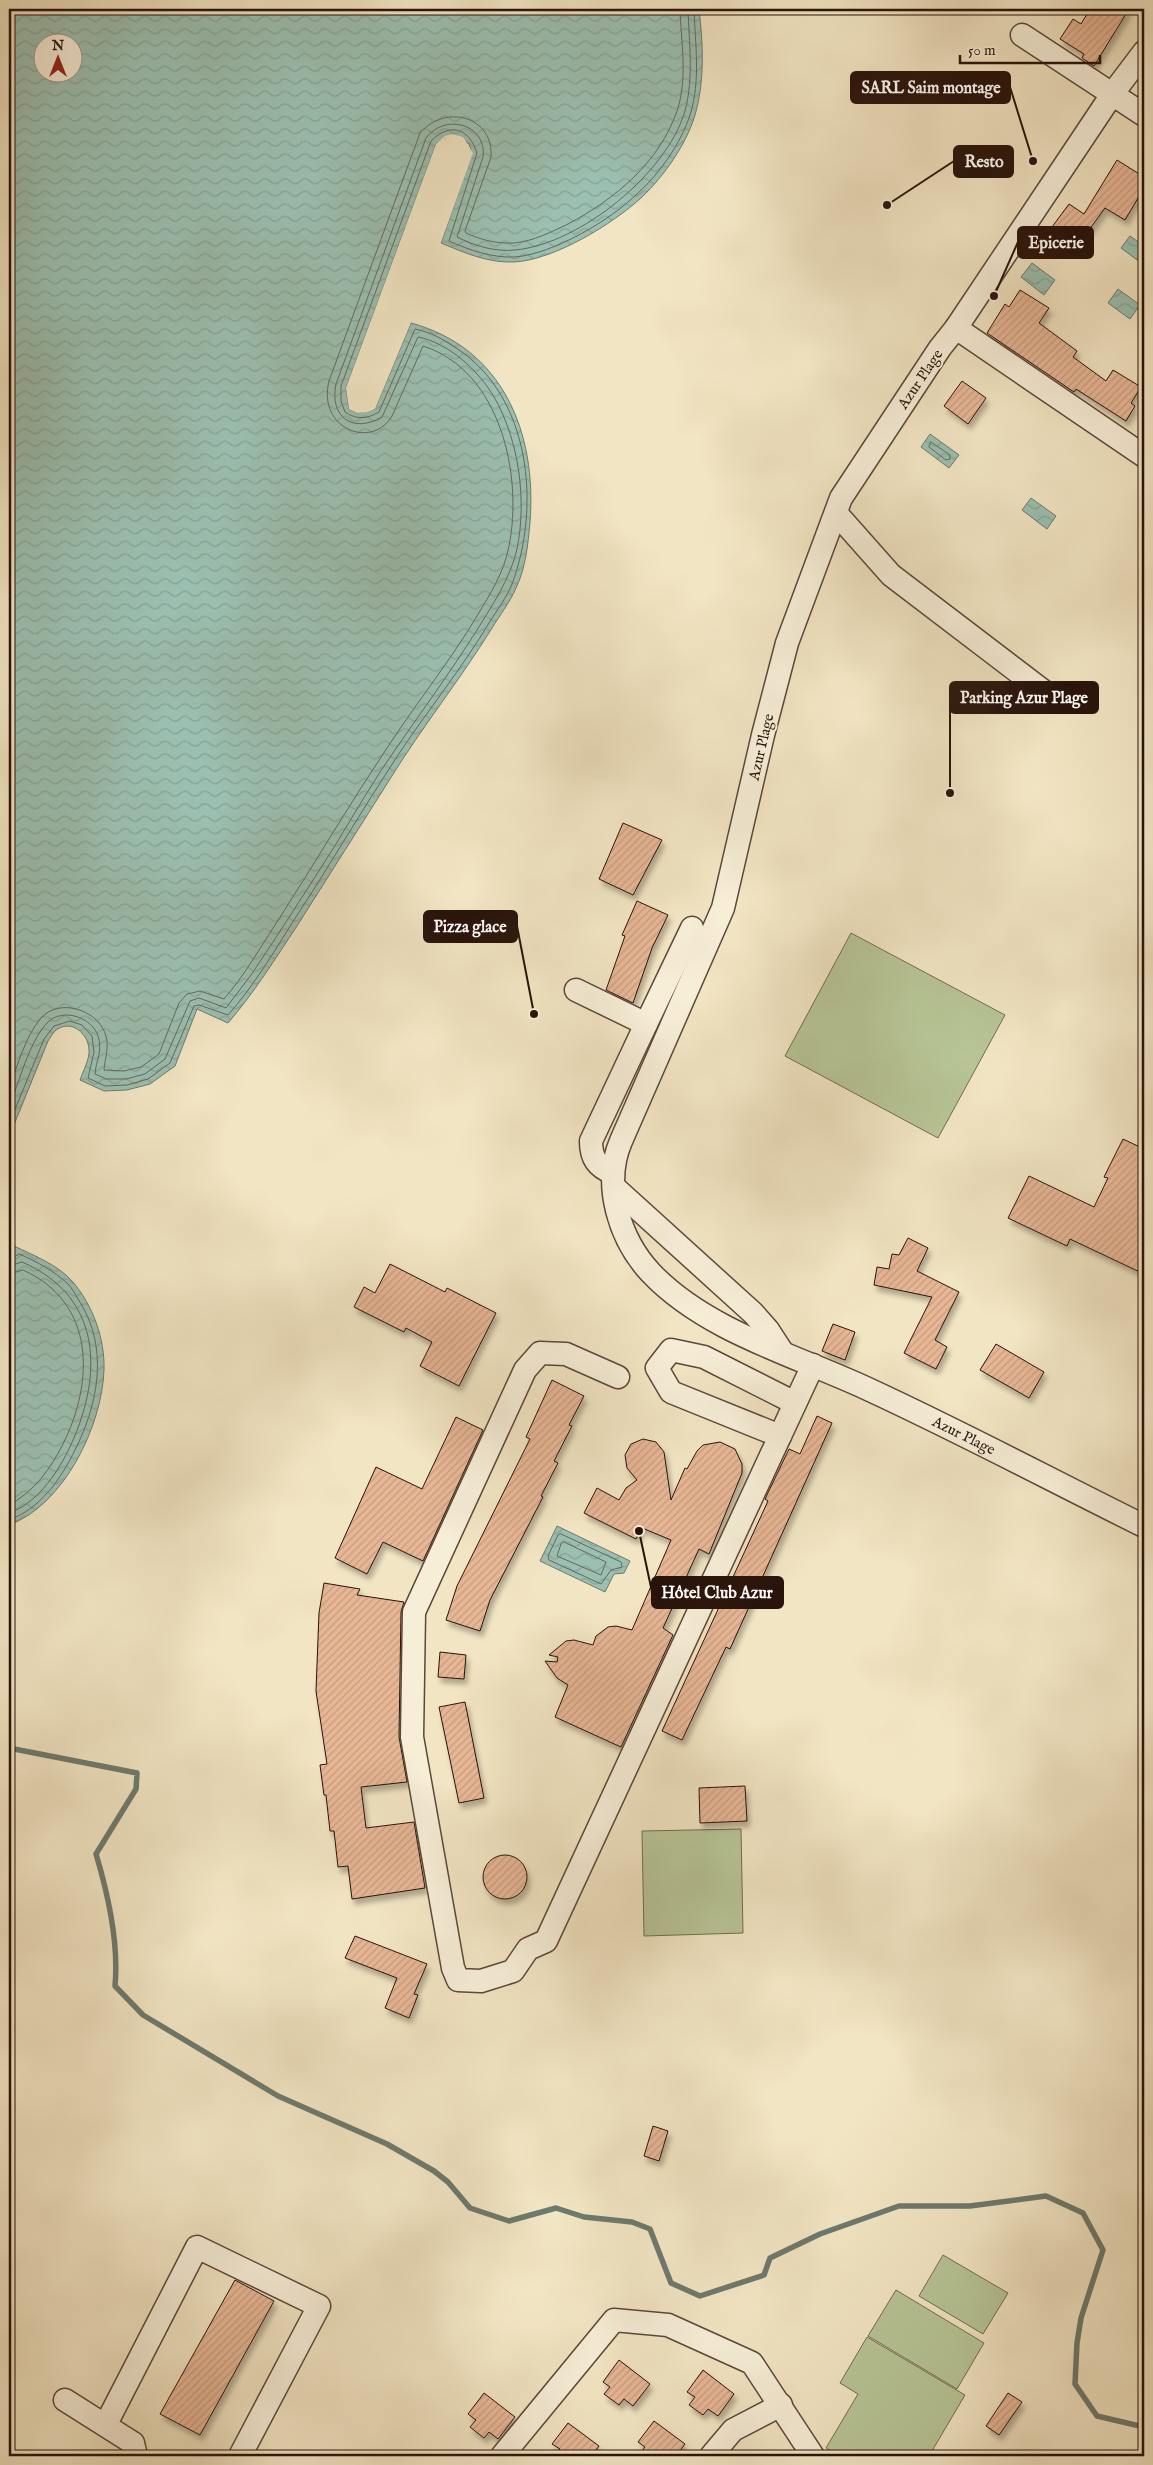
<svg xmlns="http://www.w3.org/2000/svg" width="1153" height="2465" font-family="'IM FELL English',serif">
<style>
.grass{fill:#b7c596;stroke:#706c50}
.water{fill:url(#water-waves);stroke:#6d7a6e;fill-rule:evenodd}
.pier{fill:#f2e5c3}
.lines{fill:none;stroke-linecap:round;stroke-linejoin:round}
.shore{stroke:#62695e;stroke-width:1}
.stream{stroke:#6d7a6e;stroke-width:5.5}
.building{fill:url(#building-hatch);stroke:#28130b;filter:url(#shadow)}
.minor-casing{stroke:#5a4839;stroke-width:25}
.minor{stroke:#f7eed8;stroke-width:22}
.labels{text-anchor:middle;stroke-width:4;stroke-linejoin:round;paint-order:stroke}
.street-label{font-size:15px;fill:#28130b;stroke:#f7eed8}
.leader{fill:none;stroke:#28130b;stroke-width:2}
.callout-dot{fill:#28130b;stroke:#f7eed8;stroke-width:2}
.callout{fill:#28130b;stroke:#28130b;stroke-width:2}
.callout-label{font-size:16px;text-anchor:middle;font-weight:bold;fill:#fff}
</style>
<defs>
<pattern id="water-waves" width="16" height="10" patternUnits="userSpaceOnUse" patternTransform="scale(1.25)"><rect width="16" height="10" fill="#9bbfb0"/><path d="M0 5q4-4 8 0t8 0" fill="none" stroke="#86a396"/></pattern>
<pattern id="building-hatch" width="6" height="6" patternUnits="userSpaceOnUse" patternTransform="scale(1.25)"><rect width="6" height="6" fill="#e7b695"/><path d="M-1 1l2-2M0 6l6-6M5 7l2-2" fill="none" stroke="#c69c7f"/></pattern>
<filter id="shadow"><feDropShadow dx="3" dy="5.5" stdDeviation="2.5" flood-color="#0004"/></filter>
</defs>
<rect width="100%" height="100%" fill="#f2e5c3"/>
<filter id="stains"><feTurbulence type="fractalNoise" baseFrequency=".004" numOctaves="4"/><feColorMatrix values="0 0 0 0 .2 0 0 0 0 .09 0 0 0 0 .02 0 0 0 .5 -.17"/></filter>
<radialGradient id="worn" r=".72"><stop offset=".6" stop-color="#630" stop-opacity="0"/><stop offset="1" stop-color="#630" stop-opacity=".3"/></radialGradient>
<g class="grass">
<path d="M851 933 1005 1015 938 1138 785 1056Z"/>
<path d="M741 1829 743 1933 644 1936 642 1831Z"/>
<path d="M943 2255 1008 2293 983 2334 919 2296Z"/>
<path d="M896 2290 984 2343 957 2389 868 2336Z"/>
<path d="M867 2337 965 2395 929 2456H839L826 2448 858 2394 840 2383Z"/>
</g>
<g class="water">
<path d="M9 9H699C703 43 705 81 695 115 686 145 664 176 642 197 613 224 554 260 514 262 488 263 465 253 441 243L472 153 469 144 452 134 436 144 346 388 349 409 357 413 375 409 411 323C503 348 537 433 530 522 528 544 526 567 516 588 510 602 500 615 492 628 460 680 422 727 390 779 359 828 328 877 297 926 275 959 254 993 228 1023L197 1009 175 1066 150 1084 127 1090 104 1091 80 1080C83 1071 90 1059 89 1049 88 1033 70 1018 55 1031 53 1033 50 1038 48 1041L9 1137ZM42 42H72V72H42Z"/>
<path d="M1130 236 1144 246V265L1121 248Z"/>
<path d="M1032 263 1055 280 1044 295 1021 277Z"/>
<path d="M1118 289 1140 305 1130 319 1108 303Z"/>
<path d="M930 434 959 455 949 468 921 447Z"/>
<path d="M1031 498 1056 516 1047 529 1022 510Z"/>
<path d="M14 1246C33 1255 58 1265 72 1281 93 1305 105 1339 104 1370 102 1426 64 1505 9 1525V1262Z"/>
<path d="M557 1526 630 1561 624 1573 614 1574 605 1592 540 1561Z"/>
</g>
<path class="pier" d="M452 134 463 137 473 153 440 245 439 242 470 153 461 140 452 137 446 138 438 145 349 388 351 407 357 410 373 407 409 322 412 320 375 409 367 412 357 413 349 409 346 388 436 144 445 136Z"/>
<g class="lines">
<g class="shore">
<path d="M931 442 950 455V459L946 460 929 447Z"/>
<path d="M9 1088C18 1065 25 1037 41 1018 59 998 96 1009 105 1033 110 1046 105 1057 104 1070L124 1071 141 1067 159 1054 179 1003 187 994 200 991 224 999C244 976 260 948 277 922 315 863 350 803 389 745 418 701 450 661 477 616 490 594 504 573 509 546 523 476 501 371 423 346L392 416C372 450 317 429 329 381L420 133C446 103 494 117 491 157L465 231 466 233C481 240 498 244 514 243 534 241 551 232 568 224 615 199 659 163 677 111 688 78 681 42 680 9"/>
<path d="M9 1107C19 1083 29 1042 47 1023 62 1007 92 1017 98 1036 103 1051 96 1060 95 1074L106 1079H126L145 1074 165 1059 190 1001 199 998 226 1008 251 975C280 932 308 888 336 844 356 811 375 778 397 747 424 708 452 670 477 630 493 604 510 579 517 549 527 500 519 440 494 397 479 371 449 343 418 337L382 417C353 434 329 417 336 384L426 138C446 112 487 125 483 157L457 237C475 246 495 252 515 250 580 244 667 173 685 111 694 77 689 43 688 9"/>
<path d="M9 1124 44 1039 54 1026 70 1021 82 1025 92 1036 94 1052 88 1078 105 1086 127 1085 148 1079 170 1063 194 1006 199 1005 228 1015C251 989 269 960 287 931 326 872 361 811 400 752 429 709 462 668 489 623 497 610 507 597 512 584 541 507 531 396 456 348 443 339 430 332 415 329L379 412C367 419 357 420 345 412L341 401V386L431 141C450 122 469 128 477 153L449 241C469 250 492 258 515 257 553 254 611 220 638 193 660 173 681 143 690 115 701 80 695 44 694 9"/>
<path d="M9 1260 19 1254C36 1261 54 1271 68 1284 72 1288 75 1294 78 1299 109 1346 99 1402 75 1450 61 1479 40 1509 9 1520"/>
<path d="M9 1266 22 1262C105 1298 103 1379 68 1451 56 1475 36 1504 9 1513"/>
<path d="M9 1274 23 1270C96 1303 94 1382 63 1444 51 1468 34 1492 9 1505"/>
<path d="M561 1534 621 1562 622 1567 611 1570 601 1584 549 1560 548 1556 558 1535Z"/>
<path d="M564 1542 606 1562 601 1575 557 1556 561 1544Z"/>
</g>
<path class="stream" d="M9 1748 137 1773 136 1789 96 1854C108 1894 119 1943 115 1986L143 2015 278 2096 387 2144 434 2171 448 2182 470 2208 509 2221 556 2208 584 2217 632 2222 650 2229 671 2283 700 2296 764 2275 770 2258 820 2234 899 2206H970L1046 2196 1083 2213 1103 2250 1081 2318 1077 2343 1075 2384 1097 2416 1144 2427"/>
</g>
<g class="building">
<path d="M1090 9H1129L1094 66 1082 58 1084 54 1060 39 1073 19 1081 24Z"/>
<path d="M1117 160 1144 177V188L1125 220 1105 208 1078 245 1052 227 1069 204 1084 214Z"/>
<path d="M1020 290 1049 308 1039 323 1077 351 1073 357 1106 381 1113 370 1141 387 1131 403 1135 406 1126 421 1076 389 1074 392 987 333 1005 304 1009 307Z"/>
<path d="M962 381 986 398 968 424 944 406Z"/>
<path d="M623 823 662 840 633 895 599 879Z"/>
<path d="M637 901 668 915 652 948 633 1003 606 990 625 936 622 935Z"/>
<path d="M1123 1139 1144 1149V1274L1070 1239 1067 1246 1008 1218 1029 1176 1094 1207 1108 1178 1104 1177Z"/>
<path d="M908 1238 928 1248 917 1271 959 1292 935 1340 947 1347 936 1369 904 1353 932 1297 874 1285 877 1267 889 1269 892 1254 899 1255Z"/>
<path d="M390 1264 445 1292 447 1288 496 1313 459 1386 420 1366 432 1342 406 1328 404 1332 354 1307 364 1287 375 1293Z"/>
<path d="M833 1324 855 1332 845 1360 822 1351Z"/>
<path d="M996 1344 1044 1372 1029 1398 980 1370Z"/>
<path d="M552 1380 584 1396 569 1425 572 1426 554 1461 558 1463 541 1496 543 1497 490 1600 480 1631 446 1620 457 1586 530 1439 526 1437Z"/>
<path d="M817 1416 832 1423 730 1649 726 1647 682 1740 662 1731 768 1501 765 1499 789 1449 800 1454Z"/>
<path d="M456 1417 483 1430 423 1561 383 1542 367 1574 335 1558 376 1467 422 1489Z"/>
<path d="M643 1439 656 1442 664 1452 671 1500 685 1468 687 1469 697 1451 703 1445 720 1442 735 1449 742 1464V1473L709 1554 699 1549 663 1628 673 1635 621 1747 555 1717 568 1685 557 1678 545 1661 557 1662 558 1657 549 1655 566 1641 574 1640 593 1645 596 1636 608 1627 616 1626 632 1630 671 1540 642 1528 636 1539 584 1513 597 1488 619 1500 626 1488 637 1480 627 1468 625 1455 631 1444Z"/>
<path d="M324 1583 360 1589 357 1595 404 1602 401 1612 399 1737 407 1782 361 1787 366 1828 414 1822 425 1888 352 1899 348 1866 338 1867 334 1831H330L326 1795H324L320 1765 327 1764 316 1691 319 1613Z"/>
<path d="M440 1652 466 1655 464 1679 438 1677Z"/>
<path d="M465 1702 484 1798 459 1803 439 1707Z"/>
<path d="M745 1786 747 1821 700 1823 699 1788Z"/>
<circle cx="505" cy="1877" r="22"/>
<path d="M355 1936 427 1964 414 1994 418 1995 409 2018 385 2008 397 1978 345 1958Z"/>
<path d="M653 2126 668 2131 659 2161 644 2156Z"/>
<path d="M235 2280 274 2301 200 2435 160 2414Z"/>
<path d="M619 2360 650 2384 633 2406 624 2399 619 2405 604 2394 610 2387 603 2382Z"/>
<path d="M703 2370 734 2394 718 2416 708 2409 703 2415 689 2405 695 2397 687 2392Z"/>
<path d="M484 2393 515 2417 498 2439 489 2432 484 2438 470 2427 476 2420 468 2414Z"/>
<path d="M1008 2393 1022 2402 999 2435 986 2426Z"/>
<path d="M654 2421 685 2444 676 2456H638L645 2447 638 2442Z"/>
<path d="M568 2423 599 2446 592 2456H554L560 2449 552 2444Z"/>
</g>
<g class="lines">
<g class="minor-casing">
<g id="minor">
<path d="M1022 35 1144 115"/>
<path id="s1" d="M1144 52 1113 93 956 328 940 348 841 498 787 643 763 735 723 908 621 1141C602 1185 620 1240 651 1273 707 1332 798 1356 870 1390 963 1433 1053 1481 1144 1526"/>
<path d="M956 328 1144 456"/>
<path d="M836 513 891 575 1055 700"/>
<path d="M576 990 646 1024 591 1141C591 1158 597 1167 613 1173"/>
<path d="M646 1024 692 928"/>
<path d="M614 1187 753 1313 768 1330 781 1350"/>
<path d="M618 1377 566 1354 540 1353 525 1370 414 1612 412 1737 453 1968 458 1980 481 1981 513 1971 528 1949 546 1941 780 1436 671 1392 657 1368 671 1350 704 1357 795 1403"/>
<path d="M780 1436 813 1365"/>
<path d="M65 2400 133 2443 136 2456"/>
<path d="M106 2424 197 2247 319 2306 240 2456"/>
<path d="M502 2456 614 2320 668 2325 752 2363 813 2456"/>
<path d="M711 2456 733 2430 781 2405"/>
</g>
</g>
<use href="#minor" class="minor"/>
</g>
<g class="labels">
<g class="street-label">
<text transform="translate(920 379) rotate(-56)" y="5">Azur Plage</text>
<text transform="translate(761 747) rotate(-77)" y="5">Azur Plage</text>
<text dy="5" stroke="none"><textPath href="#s1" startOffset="1718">Azur Plage</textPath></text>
</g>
</g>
<path class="leader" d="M1033 161L1010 87M887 205L954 161M994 296L1018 242M950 793L950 698M534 1014L517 926M639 1531L652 1592"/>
<g class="callout-dot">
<circle cx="1033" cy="161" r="5"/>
<circle cx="887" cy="205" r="5"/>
<circle cx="994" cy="296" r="5"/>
<circle cx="950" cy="793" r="5"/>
<circle cx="534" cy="1014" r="5"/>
<circle cx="639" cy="1531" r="5"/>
</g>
<g class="callout">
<rect x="851" y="72" width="159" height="31" rx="5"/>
<rect x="954" y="146" width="59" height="31" rx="5"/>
<rect x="1018" y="227" width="75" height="31" rx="5"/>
<rect x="950" y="682" width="148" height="31" rx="5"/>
<rect x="424" y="911" width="93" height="31" rx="5"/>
<rect x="652" y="1577" width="131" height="31" rx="5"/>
</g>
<g class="callout-label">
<text x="931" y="93">SARL Saim montage</text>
<text x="984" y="167">Resto</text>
<text x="1056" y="248">Epicerie</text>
<text x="1024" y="703">Parking Azur Plage</text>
<text x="470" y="932">Pizza glace</text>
<text x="717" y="1598">Hôtel Club Azur</text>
</g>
<rect width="1153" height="2465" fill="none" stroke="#f2e5c3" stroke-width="30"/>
<rect x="10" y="10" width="1133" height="2445" fill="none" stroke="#28130b" stroke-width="2.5"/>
<rect x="15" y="15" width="1123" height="2435" fill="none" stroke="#28130b"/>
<g transform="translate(58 58)"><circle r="24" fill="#f7eed8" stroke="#a49686"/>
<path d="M0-4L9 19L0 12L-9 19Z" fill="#8f2418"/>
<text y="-8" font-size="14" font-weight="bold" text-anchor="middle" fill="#28130b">N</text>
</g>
<path d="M960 55v8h140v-8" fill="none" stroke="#28130b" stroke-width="2.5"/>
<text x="968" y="55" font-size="15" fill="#28130b" stroke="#f7eed8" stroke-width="4" paint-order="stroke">50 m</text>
<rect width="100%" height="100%" filter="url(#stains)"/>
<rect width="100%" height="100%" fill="url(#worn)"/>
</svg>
